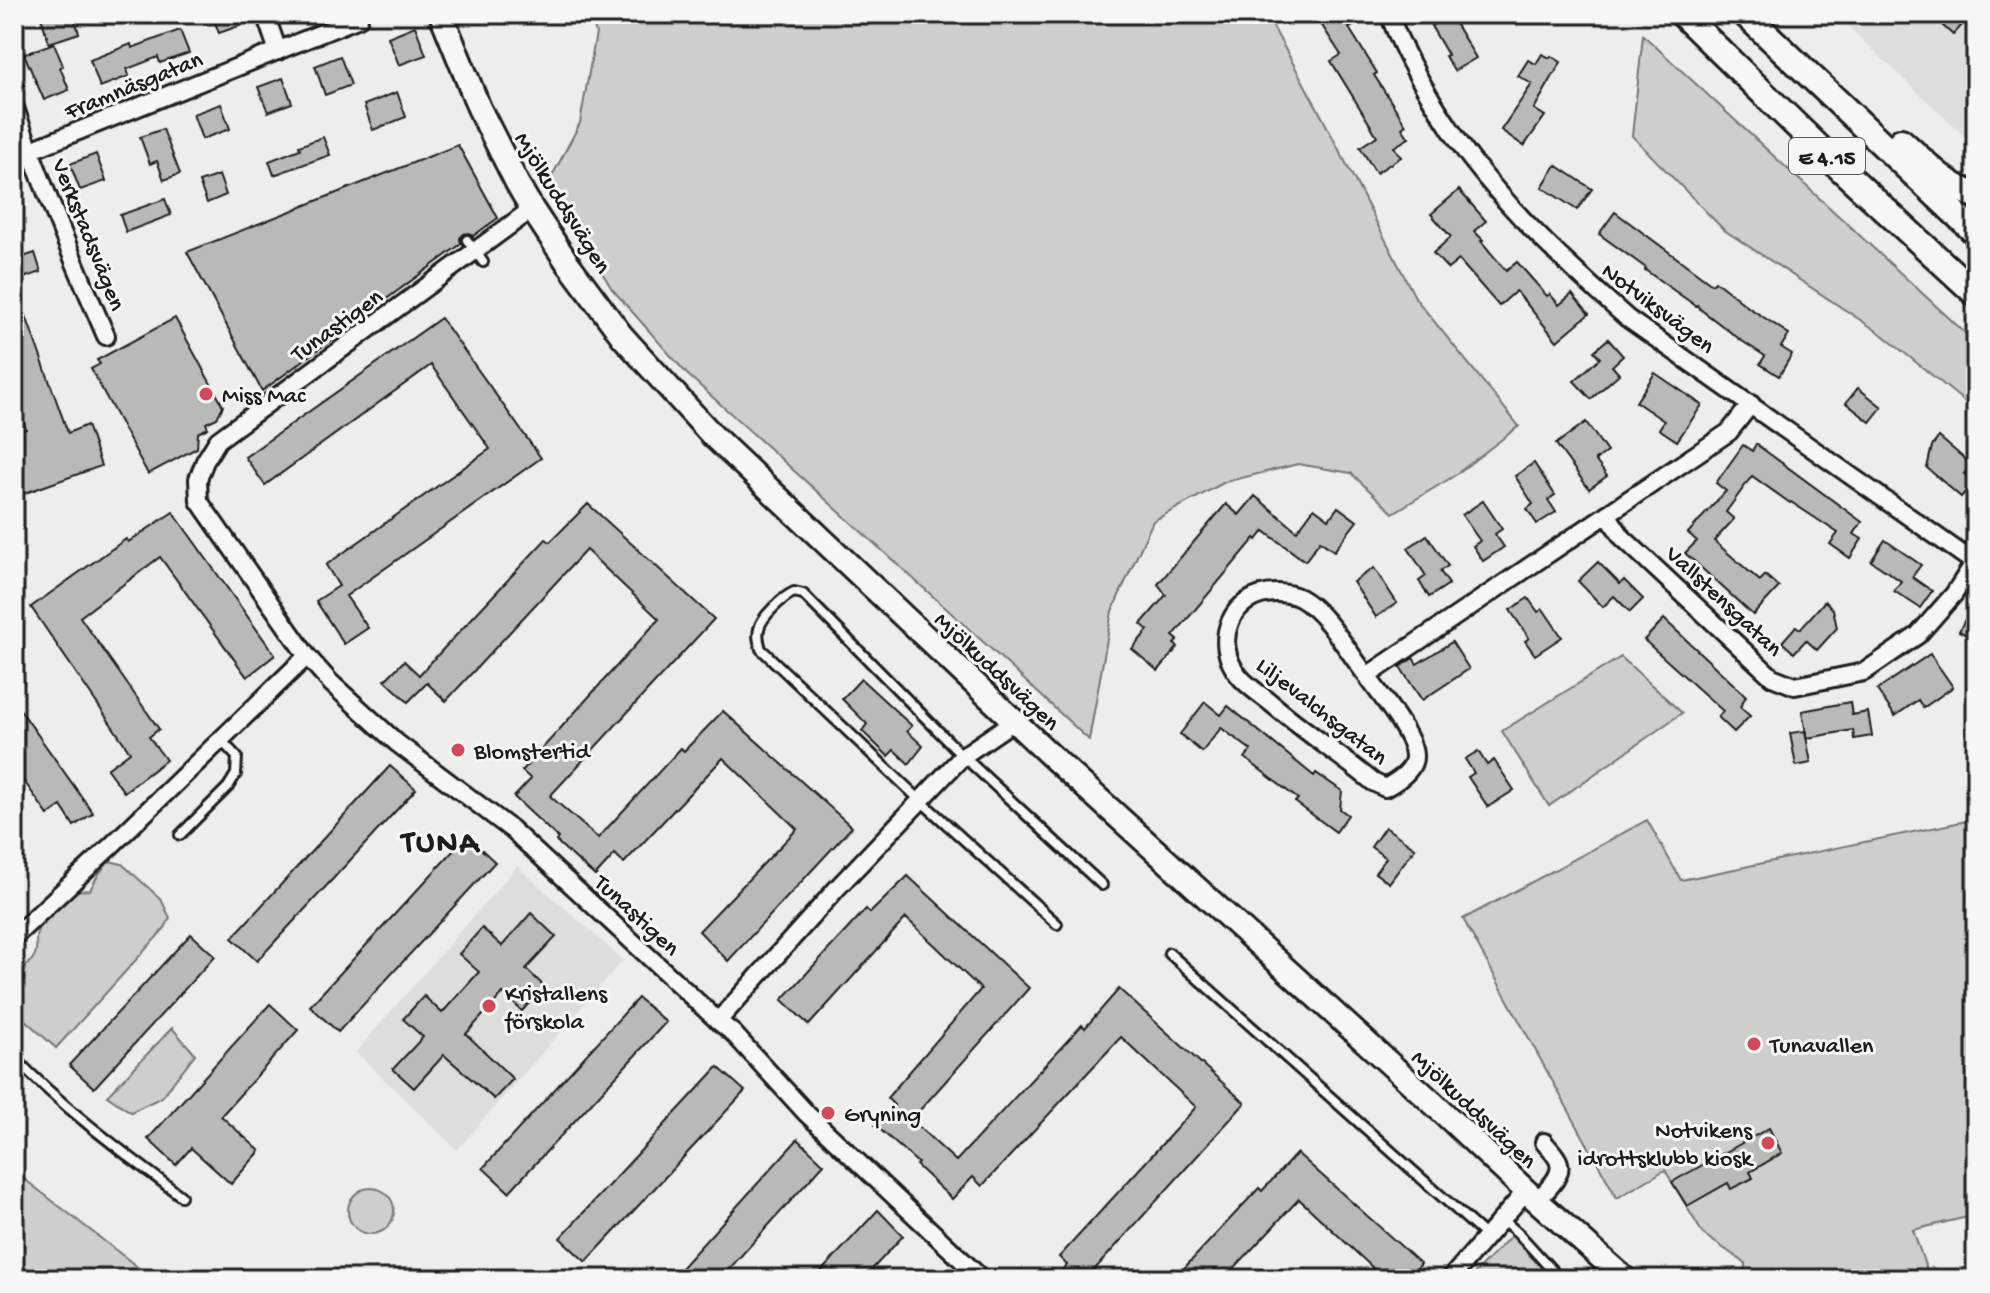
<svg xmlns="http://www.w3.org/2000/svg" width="1990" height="1293" font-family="'Gochi Hand',sans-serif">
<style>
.built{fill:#ddddda}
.green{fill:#cececb;stroke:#757574;stroke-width:2}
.building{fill:#b9b9b6;stroke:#1c1c1c;stroke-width:2}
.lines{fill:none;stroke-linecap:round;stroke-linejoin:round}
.lane-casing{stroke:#1c1c1c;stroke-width:14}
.street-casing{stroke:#1c1c1c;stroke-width:22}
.secondary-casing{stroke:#1c1c1c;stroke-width:28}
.primary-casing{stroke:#1c1c1c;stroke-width:30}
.lane{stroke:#f6f6f2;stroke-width:8}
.street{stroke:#f6f6f2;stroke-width:16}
.secondary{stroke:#f6f6f2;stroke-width:22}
.primary{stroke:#f6f6f2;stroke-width:24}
.poi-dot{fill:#d1495b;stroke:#f6f6f2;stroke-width:3}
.labels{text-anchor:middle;stroke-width:6;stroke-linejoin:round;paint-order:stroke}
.shield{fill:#f6f6f2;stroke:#5d5d5c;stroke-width:2}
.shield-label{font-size:22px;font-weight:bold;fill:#1c1c1c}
.street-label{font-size:24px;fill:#1c1c1c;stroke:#f6f6f2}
.poi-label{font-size:24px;fill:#1c1c1c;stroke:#f6f6f2;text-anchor:start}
.district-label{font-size:32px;font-weight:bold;letter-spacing:2px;fill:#1c1c1c;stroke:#f6f6f2}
</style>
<rect width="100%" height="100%" fill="#edede9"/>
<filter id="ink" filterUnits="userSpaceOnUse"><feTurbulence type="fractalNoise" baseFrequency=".0125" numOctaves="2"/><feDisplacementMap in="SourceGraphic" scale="16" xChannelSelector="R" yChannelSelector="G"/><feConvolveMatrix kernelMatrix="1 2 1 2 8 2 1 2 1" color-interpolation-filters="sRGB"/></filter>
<g filter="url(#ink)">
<g class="built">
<path d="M1835 14H1976V147Z"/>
<path d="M517 866 623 960 457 1150 356 1052Z"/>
</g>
<g class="green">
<path d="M589 14H1266L1318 109 1416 299 1519 426 1454 476 1393 513 1351 473 1298 464 1225 482 1153 521 1112 611 1089 740 990 648 687 374 612 289 548 184 580 123 596 33Z"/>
<path d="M1643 35 1976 343V411L1880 333 1724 230 1632 136Z"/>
<path d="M1621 657 1682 713 1549 806 1502 731Z"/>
<path d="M1976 819V1215L1913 1230 1928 1274 1976 1279H1745V1263L1703 1234 1665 1170 1617 1198 1463 919 1647 820 1681 880Z"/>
<path d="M109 861 122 864 161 899 170 918 165 928 56 1048 14 1010V968L20 971C48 951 29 943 40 926 48 913 61 902 71 891L90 890 98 875Z"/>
<path d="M172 1028 195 1054 162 1097 131 1112 107 1096Z"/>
<path d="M14 1171 153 1279H14Z"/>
<circle cx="371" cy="1211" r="23"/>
<path d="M1511 1236 1553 1279H1469Z"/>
</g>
<g class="building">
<path d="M40 14H73L79 33 49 43Z"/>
<path d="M212 14H238L242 25 219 33Z"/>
<path d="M1336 14H1345L1353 26 1349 28 1377 73 1374 75 1406 125 1402 128 1409 138 1394 147 1401 157 1376 173 1360 147 1377 136 1331 61 1341 55 1321 24Z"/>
<path d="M1930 14H1972L1953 35Z"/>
<path d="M1450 15 1476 58 1454 71 1445 56 1448 55 1431 26Z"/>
<path d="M415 26 426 55 399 65 388 37Z"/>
<path d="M180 30 189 53 160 63 158 57 127 69 129 76 100 87 90 60 131 44 132 48Z"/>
<path d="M54 43 63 66 60 67 69 90 44 100 24 54Z"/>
<path d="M1542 54 1550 58 1551 56 1561 62 1534 109 1545 116 1524 146 1501 130 1532 84 1518 76 1528 60 1536 64Z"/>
<path d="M340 56 351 85 325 95 315 66Z"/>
<path d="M283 78 292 103 268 112 258 87Z"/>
<path d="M397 92 406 117 373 130 364 105Z"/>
<path d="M221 104 230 129 202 139 193 114Z"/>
<path d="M163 129 180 174 164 180 157 161 150 164 140 137Z"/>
<path d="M323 137 330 155 274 175 269 161 300 149 299 146Z"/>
<path d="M458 145 498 218 473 236 469 233 464 234 460 238 461 244 262 391 187 252Z"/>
<path d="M96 154 106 181 80 190 70 164Z"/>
<path d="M1556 165 1592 189 1577 210 1542 187Z"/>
<path d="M219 175 226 195 207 203 199 182Z"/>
<path d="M1459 190 1486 221 1474 231 1483 240 1481 241 1506 271 1517 262 1547 296 1550 294 1559 305 1572 294 1589 314 1557 341 1516 291 1499 306 1459 260 1448 269 1433 253 1451 237 1431 214Z"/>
<path d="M165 199 171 215 126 232 120 215Z"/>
<path d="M1615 212 1712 284 1715 281 1748 307 1789 334 1781 347 1792 354 1779 376 1760 364 1765 356 1742 341 1700 309 1697 305 1696 306 1645 270 1646 268 1599 234Z"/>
<path d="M35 253 41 272 14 281V260Z"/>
<path d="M16 288 68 433 87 425 101 466 14 497V434L26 429 14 395V289Z"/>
<path d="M175 318 223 406 217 418 206 423 208 428 198 433 197 448 148 474 91 369 100 364 97 360Z"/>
<path d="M441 318 541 458 346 596 368 628 344 644 316 601 339 586 326 565 490 449 431 365 265 485 245 457Z"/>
<path d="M1608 339 1623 356 1612 366 1619 374 1591 399 1574 381 1600 358 1594 351Z"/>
<path d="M1655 373 1702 405 1677 441 1659 429 1664 421 1636 402Z"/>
<path d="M1858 388 1882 407 1870 422 1846 403Z"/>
<path d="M1586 422 1607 452 1595 460 1607 476 1589 489 1556 444Z"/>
<path d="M1939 437 1972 465 1964 474 1974 482 1961 497 1927 468 1932 446Z"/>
<path d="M1756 444 1862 522 1854 534 1862 539 1850 558 1830 544 1838 533 1791 502 1790 503 1752 476 1726 512 1734 519 1714 541 1760 581 1765 575 1779 587 1753 615 1685 553 1697 541 1688 533 1726 491 1716 483 1743 445 1752 451Z"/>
<path d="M1534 463 1555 495 1548 500 1556 512 1537 524 1527 509 1533 504 1515 476Z"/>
<path d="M1255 496 1297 531 1314 508 1329 519 1338 507 1357 521 1334 551 1320 541 1305 561 1264 531 1257 540 1255 538 1173 636 1178 640 1174 644 1178 647 1158 671 1132 649 1148 630 1141 624 1166 595 1158 584 1226 504 1239 515Z"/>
<path d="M1483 501 1502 529 1495 534 1504 547 1483 561 1473 546 1480 541 1462 515Z"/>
<path d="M588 504 714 619 550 796 598 838 681 748 684 751 723 711 852 827 728 961 699 931 797 829 723 758 624 863 615 854 595 876 556 841 558 838 514 797 531 779 522 771 659 619 586 550 446 701 427 683 408 702 385 680 404 661 419 675 546 539 550 542Z"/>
<path d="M173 512 275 655 247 677 160 557 80 617 159 729 149 737 166 760 124 792 107 769 130 752 31 607 126 539 128 542Z"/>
<path d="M1427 535 1448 566 1440 571 1449 584 1429 597 1419 581 1426 576 1408 548Z"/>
<path d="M1885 540 1921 565 1912 577 1932 591 1920 608 1894 591 1901 581 1871 561Z"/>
<path d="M1598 562 1620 584 1624 580 1643 599 1630 612 1614 596 1603 607 1578 581Z"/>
<path d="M1374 568 1397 603 1376 617 1353 582Z"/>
<path d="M1528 598 1538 612 1543 609 1562 637 1535 655 1525 641 1529 638 1510 610Z"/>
<path d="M1976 598V640L1959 631Z"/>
<path d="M1825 601 1833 609 1837 628 1817 650 1806 640 1794 653 1782 642 1796 626 1800 629Z"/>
<path d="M1664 619 1746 696 1740 707 1750 716 1734 732 1718 717 1723 711 1644 640Z"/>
<path d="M1452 642 1469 669 1422 700 1400 667 1413 658 1417 664Z"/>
<path d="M1930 654 1953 687 1923 708 1918 700 1895 716 1877 690Z"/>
<path d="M861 679 912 726 907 731 923 746 909 764 894 750 888 756 862 731 867 724 842 699Z"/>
<path d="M14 701 93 813 74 826 61 806 48 815 14 767Z"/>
<path d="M1205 702 1221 715 1228 706 1314 776 1316 773 1342 791 1340 809 1348 815 1336 832 1295 802 1298 799 1245 758 1251 750 1221 728 1202 752 1180 734Z"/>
<path d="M1850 702 1852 715 1868 712 1872 736 1854 739 1853 730 1807 738 1802 711Z"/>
<path d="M1805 731 1811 763 1796 766 1790 733Z"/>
<path d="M1478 751 1487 765 1494 760 1514 790 1488 807 1468 777 1474 773 1465 759Z"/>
<path d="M390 766 416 789 257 961 232 938Z"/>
<path d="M1385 827 1415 848 1389 883 1375 873 1386 858 1371 847Z"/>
<path d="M467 836 495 862 338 1032 310 1006Z"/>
<path d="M908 876 1029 988 911 1120 956 1161 1082 1025 1085 1028 1119 989 1245 1103 1086 1279H1054L1067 1265 1059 1257 1196 1107 1121 1037 982 1186 973 1177 952 1199 916 1165 918 1163 875 1125 894 1105 887 1098 981 989 906 918 809 1025 782 1000 866 909 870 913Z"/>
<path d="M531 913 556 937 526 969 544 986 522 1011 503 993 466 1034 513 1079 494 1099 444 1055 414 1088 393 1069 423 1037 403 1019 424 996 442 1013 479 972 459 954 482 928 502 946Z"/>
<path d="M191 934 215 956 94 1088 69 1065Z"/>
<path d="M638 998 666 1022 509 1192 483 1168Z"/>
<path d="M270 1004 298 1030 221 1116 260 1151 231 1184 191 1148 176 1165 148 1139Z"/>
<path d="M718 1067 745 1091 586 1262 560 1238Z"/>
<path d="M1769 1128 1782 1153 1750 1172 1753 1178 1731 1189 1728 1183 1687 1206 1672 1182Z"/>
<path d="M798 1139 824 1164 720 1279H671Z"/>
<path d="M1297 1153 1421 1264 1407 1279H1363L1373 1268 1299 1199 1224 1279H1174L1259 1188 1262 1191Z"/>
<path d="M878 1210 903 1236 863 1279H814Z"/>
</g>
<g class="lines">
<g class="lane-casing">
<g id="lane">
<path d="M467 240 483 262"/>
<path d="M180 835 228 787 236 774 237 757 221 740"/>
<path d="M1057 924 921 801 761 649C759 642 757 637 759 629 761 617 783 597 794 592L803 594 963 756 1102 885"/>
<path d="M1169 953 1486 1236"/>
<path d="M14 1057C64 1109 124 1153 181 1196"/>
<path d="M1502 1219 1518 1233 1560 1279"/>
</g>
</g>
<g class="street-casing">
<g id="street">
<path d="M265 14 278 51"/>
<path d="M1389 14C1402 49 1420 82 1440 113 1450 128 1460 145 1471 159 1516 218 1572 269 1627 318L1976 564"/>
<path d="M14 105C41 184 73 260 106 336"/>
<path d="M14 157 359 18"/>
<path d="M532 209 218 440 205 461 198 479 199 501 307 656 331 683 397 743 511 829 718 1021 733 1033 807 1114 982 1279"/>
<path d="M1607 514 1622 537 1772 677 1795 686 1864 672 1918 635 1954 594 1974 563"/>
<path d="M1367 676C1348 652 1327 613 1300 598 1292 594 1284 593 1276 593 1231 593 1211 642 1239 676 1247 686 1261 695 1271 703 1304 731 1340 755 1373 782L1385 788C1396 782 1414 771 1414 757 1415 736 1379 694 1367 676L1729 432 1751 404"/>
<path d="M14 937 112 845 307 656"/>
<path d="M718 1021 839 886 963 756 1014 721"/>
<path d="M1537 1201C1545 1191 1563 1177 1559 1163 1557 1155 1548 1148 1544 1142"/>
<path d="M1450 1279 1526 1191"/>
</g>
</g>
<g class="secondary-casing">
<path id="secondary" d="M441 14 479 108 517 183 532 209 567 262 622 336 712 435 1049 754 1434 1104 1526 1191 1625 1279"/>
</g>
<g class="primary-casing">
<g id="primary">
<path d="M1682 14 1842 170 1976 294"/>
<path d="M1745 14 1976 233"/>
<path d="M1901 141C1924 161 1946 187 1976 195"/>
</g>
</g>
<use href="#lane" class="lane"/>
<use href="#street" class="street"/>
<use href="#secondary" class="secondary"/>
<use href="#primary" class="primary"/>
</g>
</g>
<g class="poi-dot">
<circle cx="206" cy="394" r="8"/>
<circle cx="458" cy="750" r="8"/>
<circle cx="489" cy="1006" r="8"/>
<circle cx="1754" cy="1044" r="8"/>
<circle cx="828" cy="1113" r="8"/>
<circle cx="1768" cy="1143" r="8"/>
</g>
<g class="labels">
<rect class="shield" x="1789" y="138" width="76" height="36" rx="6"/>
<g class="shield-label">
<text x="1827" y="164">E 4.15</text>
</g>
<g class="street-label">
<text transform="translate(133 84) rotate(-22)" y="8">Framnäsgatan</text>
<text transform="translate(564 202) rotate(58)" y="8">Mjölkuddsvägen</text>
<text transform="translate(90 234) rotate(68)" y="8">Verkstadsvägen</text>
<text transform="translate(1659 307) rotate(37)" y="8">Notviksvägen</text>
<text transform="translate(336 324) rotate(-36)" y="8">Tunastigen</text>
<text transform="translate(1725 600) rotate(43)" y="8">Vallstensgatan</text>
<text transform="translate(998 670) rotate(43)" y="8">Mjölkuddsvägen</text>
<text transform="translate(1323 710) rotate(38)" y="8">Liljevalchsgatan</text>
<text transform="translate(638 914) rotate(43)" y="8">Tunastigen</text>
<text transform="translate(1475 1108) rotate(43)" y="8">Mjölkuddsvägen</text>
</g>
<g class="poi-label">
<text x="222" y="402">Miss Mac</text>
<text x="474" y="758">Blomstertid</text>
<text x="505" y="1000">Kristallens<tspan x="505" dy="28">förskola</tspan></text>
<text x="1770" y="1052">Tunavallen</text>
<text x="844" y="1121">Gryning</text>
<text x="1752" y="1137" text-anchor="end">Notvikens<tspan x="1752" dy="28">idrottsklubb kiosk</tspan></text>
</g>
<g class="district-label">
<text x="441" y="851">TUNA</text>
</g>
</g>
<rect width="1990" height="1293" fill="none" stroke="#f6f6f2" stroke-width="48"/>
<rect x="24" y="24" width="1942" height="1245" fill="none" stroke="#1c1c1c" stroke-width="3" filter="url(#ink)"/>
</svg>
